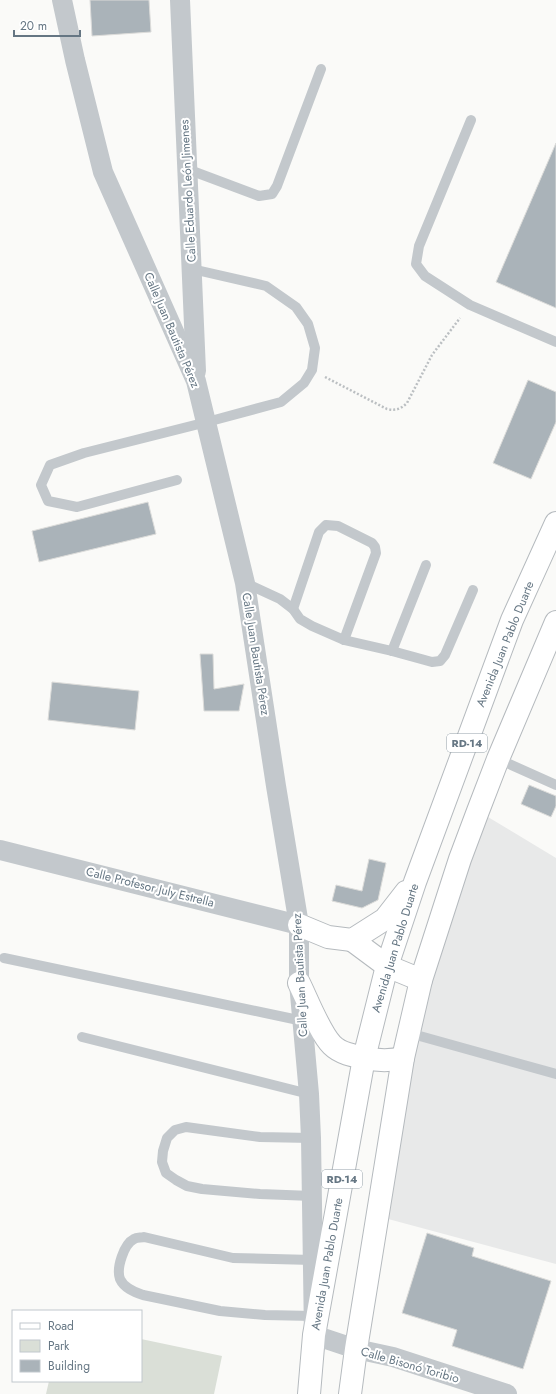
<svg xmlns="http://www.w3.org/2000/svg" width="556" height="1394" font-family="Jost,sans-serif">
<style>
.built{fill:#e8e9e9}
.green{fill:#dadfd7}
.building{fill:#aab3b9;stroke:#dcdcda}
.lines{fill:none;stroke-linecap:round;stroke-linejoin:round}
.primary-casing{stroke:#b5babe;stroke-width:24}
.path{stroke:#bbbfc2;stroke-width:2.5;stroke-dasharray:2 2;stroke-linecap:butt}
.lane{stroke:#c3c8cc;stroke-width:10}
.street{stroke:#c3c8cc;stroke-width:20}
.primary{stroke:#fff;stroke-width:22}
.labels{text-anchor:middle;stroke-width:4;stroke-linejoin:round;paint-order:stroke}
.shield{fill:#fff;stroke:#939fa8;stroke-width:1}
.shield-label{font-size:11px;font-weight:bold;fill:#657683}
.street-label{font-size:12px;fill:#657683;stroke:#fff}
</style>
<rect width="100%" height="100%" fill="#fafaf8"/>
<path class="built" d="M478 811 556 858V1264L377 1216 409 1033Z"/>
<path class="green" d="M141 1339 222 1356 214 1394H46L49 1381H141Z"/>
<g class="building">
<path d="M90 0H149L151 32 92 36Z"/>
<path d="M556 143V308L496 282Z"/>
<path d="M528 380 556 392V422L531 479 493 463Z"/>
<path d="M148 502 156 534 39 562 32 531Z"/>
<path d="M200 654H213L214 689 244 684 239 711H204Z"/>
<path d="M52 682 139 691 135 730 48 720Z"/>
<path d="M529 785 556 796V806L551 817 521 804Z"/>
<path d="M369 859 386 863 378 900 362 908 332 901 336 885 362 891Z"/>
<path d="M427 1233 474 1248 472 1256 551 1281 523 1369 452 1346 457 1330 402 1313Z"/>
</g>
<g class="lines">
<g class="primary-casing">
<g id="primary">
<path d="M299 925 328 937 352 940 385 919 406 892"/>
<path d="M352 940 387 966 421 980"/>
<path d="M299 983C307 999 320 1033 332 1045 341 1054 355 1056 366 1058 379 1061 390 1061 403 1058"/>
<path d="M309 1394 314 1335 364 1058 387 966 415 882 512 620 556 523"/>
<path d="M350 1394 356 1349 403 1058 421 980 460 859 478 811 498 759 556 622"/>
</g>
</g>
<path class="path" d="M325 377 387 409C395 411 401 409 407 403L432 355 460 318"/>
<g class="lane">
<path d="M471 120 419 246 416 264 425 276 470 305 556 342"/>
<path d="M187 169 259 196 272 194 277 186 321 69"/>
<path d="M177 480 77 507 48 501 41 485 50 465 84 453 207 422 281 402 304 383 312 370 315 348 308 324 296 307 266 286 192 269"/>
<path d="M245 583 280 599 293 609 300 619 312 626 344 640 392 651 432 662 440 661 445 655 473 590"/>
<path d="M293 609 319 532 326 525 338 526 372 543 375 547 376 553 344 640"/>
<path d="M392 651 426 565"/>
<path d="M498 759 556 785"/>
<path d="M4 958 303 1021"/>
<path d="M409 1033 556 1074"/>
<path d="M82 1037 309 1094"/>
<path d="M311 1138 260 1137 186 1127 175 1130 167 1138 163 1151 162 1162 166 1173 176 1180 187 1186 202 1189 260 1194 312 1196"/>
<path d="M313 1260 233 1258 144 1237C141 1238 137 1237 134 1239 124 1244 116 1268 120 1279 124 1288 134 1292 143 1295L220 1311 265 1315 313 1316"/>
</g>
<g class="street">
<path d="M62 0 75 60 103 172 196 381 245 583 276 786 299 925V983L309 1094 311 1138 314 1335 356 1349 393 1357 507 1394"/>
<path d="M180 0 196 371"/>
<path d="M0 850 299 925"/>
</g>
<use href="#primary" class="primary"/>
</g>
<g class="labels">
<g class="shield">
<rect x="447" y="734" width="40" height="18" rx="3"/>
<rect x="322" y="1170" width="40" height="18" rx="3"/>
</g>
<g class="shield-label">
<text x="467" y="747">RD-14</text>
<text x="342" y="1183">RD-14</text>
</g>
<g class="street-label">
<text transform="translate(188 191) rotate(-93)" y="4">Calle Eduardo León Jimenes</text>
<text transform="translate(172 330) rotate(67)" y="4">Calle Juan Bautista Pérez</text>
<text transform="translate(505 644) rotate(-68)" y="4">Avenida Juan Pablo Duarte</text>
<text transform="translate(256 654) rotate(81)" y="4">Calle Juan Bautista Pérez</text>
<text transform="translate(150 887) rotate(14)" y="4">Calle Profesor July Estrella</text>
<text transform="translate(395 948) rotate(-73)" y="4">Avenida Juan Pablo Duarte</text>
<text transform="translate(300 975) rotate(-93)" y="4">Calle Juan Bautista Pérez</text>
<text transform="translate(327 1264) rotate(-80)" y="4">Avenida Juan Pablo Duarte</text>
<text transform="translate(410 1365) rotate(16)" y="4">Calle Bisonó Toribio</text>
</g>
</g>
<rect x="12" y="1310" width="130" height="72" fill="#ffffff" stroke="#c1c8cd"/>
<rect x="20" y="1323" width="20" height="6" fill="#ffffff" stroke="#c1c8cd"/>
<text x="48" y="1330" font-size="12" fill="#657683">Road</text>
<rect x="20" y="1340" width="20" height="12" fill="#dadfd7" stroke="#c1c8cd"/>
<text x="48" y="1350" font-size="12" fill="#657683">Park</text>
<rect x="20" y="1360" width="20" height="12" fill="#aab3b9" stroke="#c1c8cd"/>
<text x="48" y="1370" font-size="12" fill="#657683">Building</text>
<path d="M14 30v6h66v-6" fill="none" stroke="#657683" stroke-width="2"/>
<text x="20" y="30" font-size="12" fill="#657683" stroke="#ffffff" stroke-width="3" paint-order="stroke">20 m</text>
</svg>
